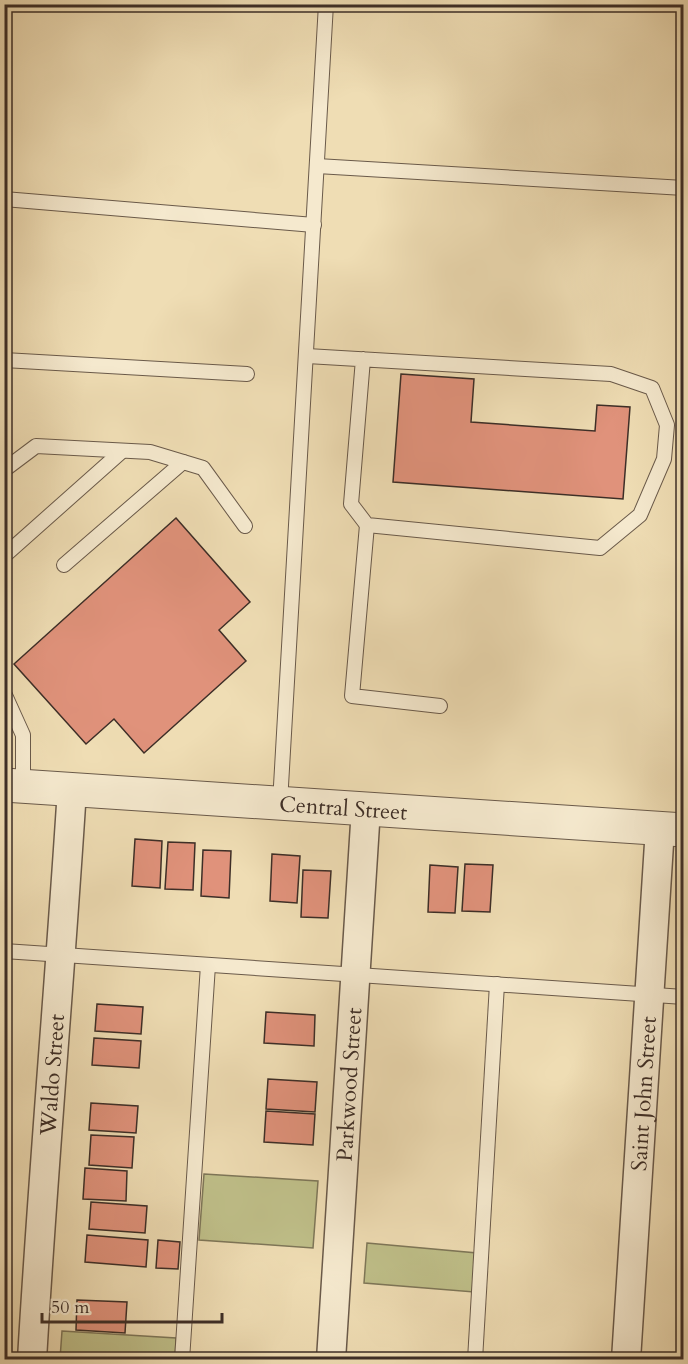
<svg xmlns="http://www.w3.org/2000/svg" width="688" height="1364" font-family="Cardo,serif">
<style>
.green{fill:#bfbf89;stroke:#7e7658;stroke-width:1.5}
.building{fill:#e0927b;stroke:#3d2e27;stroke-width:1.5}
.lines{fill:none;stroke-linecap:round;stroke-linejoin:round}
.service-casing{stroke:#6a5a4a;stroke-width:16}
.minor-casing{stroke:#6a5a4a;stroke-width:31}
.tertiary-casing{stroke:#6a5a4a;stroke-width:35}
.service{stroke:#f5e9ce;stroke-width:14}
.minor{stroke:#f5e9ce;stroke-width:28}
.tertiary{stroke:#f5e9ce;stroke-width:33}
.labels{text-anchor:middle;stroke-width:4.5;stroke-linejoin:round;paint-order:stroke}
.street-label{font-size:22px;fill:#3d2e27;stroke:#f5e9ce}
</style>
<rect width="100%" height="100%" fill="#efddb4"/>
<filter id="stains"><feTurbulence type="fractalNoise" baseFrequency=".00333" numOctaves="4"/><feColorMatrix values="0 0 0 0 .2 0 0 0 0 .09 0 0 0 0 .02 0 0 0 .5 -.17"/></filter>
<radialGradient id="worn" r=".72"><stop offset=".6" stop-color="#630" stop-opacity="0"/><stop offset="1" stop-color="#630" stop-opacity=".3"/></radialGradient>
<g class="green">
<path d="M204 1174 318 1181 313 1248 199 1240Z"/>
<path d="M367 1243 477 1253 474 1292 364 1283Z"/>
<path d="M62 1331 176 1338 175 1359H60Z"/>
</g>
<g class="building">
<path d="M401 374 474 379 471 422 595 431 597 405 630 407 623 499 393 482Z"/>
<path d="M176 518 250 602 219 630 246 661 144 753 114 719 86 744 14 664Z"/>
<path d="M135 839 162 841 160 888 132 886Z"/>
<path d="M168 842 195 843 193 890 165 889Z"/>
<path d="M203 850 231 851 229 898 201 896Z"/>
<path d="M272 854 300 856 297 903 270 901Z"/>
<path d="M465 864 493 865 490 912 462 911Z"/>
<path d="M430 865 458 867 455 913 428 912Z"/>
<path d="M303 870 331 871 328 918 301 917Z"/>
<path d="M683 894H684V984L683 977 677 976Z"/>
<path d="M97 1004 143 1007 141 1034 95 1031Z"/>
<path d="M266 1012 315 1015 314 1046 264 1043Z"/>
<path d="M94 1038 141 1041 139 1068 92 1065Z"/>
<path d="M268 1079 317 1082 315 1112 266 1109Z"/>
<path d="M91 1103 138 1106 136 1133 89 1130Z"/>
<path d="M266 1111 315 1114 313 1145 264 1142Z"/>
<path d="M91 1135 134 1137 132 1168 89 1165Z"/>
<path d="M85 1168 127 1171 126 1201 83 1199Z"/>
<path d="M91 1202 147 1206 145 1233 89 1229Z"/>
<path d="M87 1235 148 1240 146 1267 85 1262Z"/>
<path d="M158 1240 180 1242 178 1269 156 1268Z"/>
<path d="M77 1300 127 1302 125 1333 76 1330Z"/>
</g>
<g class="lines">
<g class="service-casing">
<g id="service">
<path d="M317 166 684 188"/>
<path d="M4 199 314 225"/>
<path d="M307 356 611 374 652 388 667 425 664 459 640 515 600 548 367 525 351 504 363 359"/>
<path d="M4 360 247 374"/>
<path d="M4 470 36 446 150 452 203 468 245 526"/>
<path d="M367 525 352 696 440 706"/>
<path d="M4 556 121 452"/>
<path d="M64 565 183 462"/>
<path d="M4 693 23 735V786"/>
<path d="M280 803 326 4"/>
<path d="M4 951 684 997"/>
<path d="M182 1360 208 965"/>
<path d="M475 1360 497 984"/>
</g>
</g>
<g class="minor-casing">
<g id="minor">
<path id="s1" d="M32 1360C43 1169 60 980 72 789"/>
<path id="s2" d="M331 1360 366 808"/>
<path id="s3" d="M626 1360 660 828"/>
</g>
</g>
<g class="tertiary-casing">
<g id="tertiary">
<path id="s4" d="M4 785 684 830"/>
</g>
</g>
<use href="#service" class="service"/>
<use href="#minor" class="minor"/>
<use href="#tertiary" class="tertiary"/>
</g>
<g class="labels">
<g class="street-label">
<text dy="8" stroke="none"><textPath href="#s4" startOffset="340">Central Street</textPath></text>
<text dy="8" stroke="none"><textPath href="#s1" startOffset="286">Waldo Street</textPath></text>
<text dy="8" stroke="none"><textPath href="#s2" startOffset="276">Parkwood Street</textPath></text>
<text dy="8" stroke="none"><textPath href="#s3" startOffset="267">Saint John Street</textPath></text>
</g>
</g>
<rect width="688" height="1364" fill="none" stroke="#efddb4" stroke-width="24"/>
<rect x="6" y="6" width="676" height="1352" fill="none" stroke="#3d2e27" stroke-width="3"/>
<rect x="12" y="12" width="664" height="1340" fill="none" stroke="#3d2e27" stroke-width="1.5"/>
<path d="M42 1313v9h180v-9" fill="none" stroke="#3d2e27" stroke-width="3"/>
<text x="51" y="1313" font-size="18" fill="#3d2e27" stroke="#f5e9ce" stroke-width="4.5" paint-order="stroke">50 m</text>
<rect width="100%" height="100%" filter="url(#stains)"/>
<rect width="100%" height="100%" fill="url(#worn)"/>
</svg>
